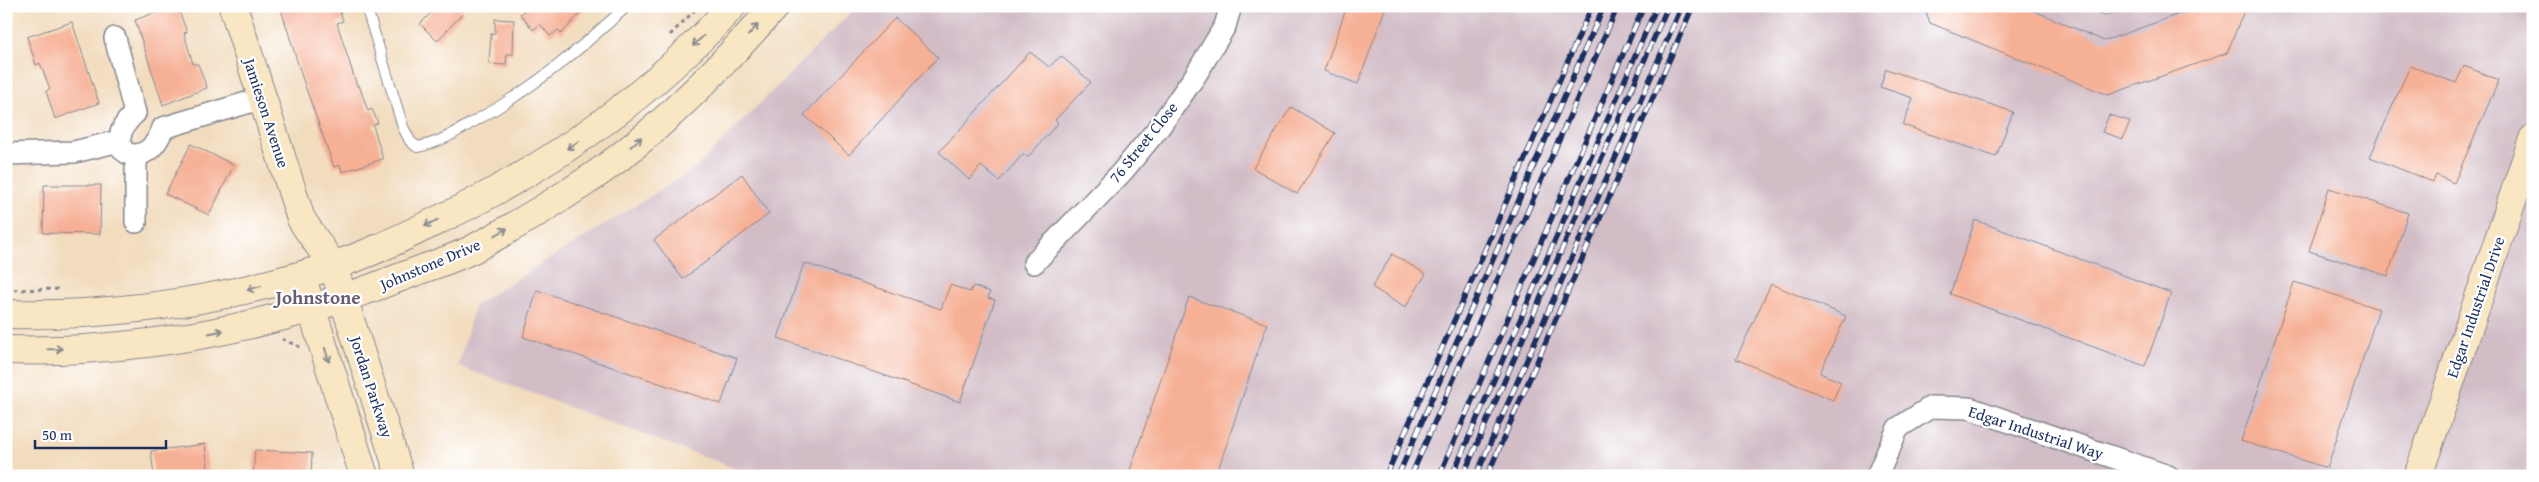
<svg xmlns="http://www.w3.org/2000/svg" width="2539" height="482" font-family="'Gentium Book Plus',serif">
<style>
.industrial{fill:#d2bdc7}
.building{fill:#f6b095}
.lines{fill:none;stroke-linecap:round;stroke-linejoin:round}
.lane-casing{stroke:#86868e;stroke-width:12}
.street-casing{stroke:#86868e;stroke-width:24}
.secondary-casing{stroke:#86868e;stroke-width:30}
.path{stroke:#86868e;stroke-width:3;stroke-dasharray:4 4;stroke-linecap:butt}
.lane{stroke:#fff;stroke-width:10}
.street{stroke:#fff;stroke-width:21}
.secondary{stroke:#f9e7c3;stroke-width:28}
.rail-casing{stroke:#1b2f5e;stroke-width:5.5}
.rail{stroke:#fff;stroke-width:4;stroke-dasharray:11;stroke-linecap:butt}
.oneway{stroke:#8a8b90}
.labels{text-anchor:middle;stroke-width:4.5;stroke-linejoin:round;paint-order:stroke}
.street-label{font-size:16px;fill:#1b2f5e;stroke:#fff}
.quarter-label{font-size:19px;font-weight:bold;fill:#685c71;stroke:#fff}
</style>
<rect width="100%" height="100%" fill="#fff"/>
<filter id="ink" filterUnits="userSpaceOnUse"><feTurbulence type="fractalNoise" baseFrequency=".02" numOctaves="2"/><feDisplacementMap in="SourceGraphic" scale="10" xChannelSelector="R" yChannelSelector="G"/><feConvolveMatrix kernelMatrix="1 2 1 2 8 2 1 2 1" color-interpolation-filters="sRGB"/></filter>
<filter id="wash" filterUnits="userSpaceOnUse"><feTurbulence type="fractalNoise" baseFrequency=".0096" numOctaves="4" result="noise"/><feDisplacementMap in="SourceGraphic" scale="20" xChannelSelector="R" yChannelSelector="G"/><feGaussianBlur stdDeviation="1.12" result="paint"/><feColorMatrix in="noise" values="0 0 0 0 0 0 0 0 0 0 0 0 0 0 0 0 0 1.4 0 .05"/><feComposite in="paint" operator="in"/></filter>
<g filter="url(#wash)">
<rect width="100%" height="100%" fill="#f2dcbe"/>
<path class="industrial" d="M857 6H2533V476H756L458 366 475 305 696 168Z"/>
<g id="blocks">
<g class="building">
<path d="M173 6H177L187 32 184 33 193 64H198L207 88 163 105 135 20Z"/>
<path d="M280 6H338L343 21 337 23 357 86 359 85 368 111 372 109 378 123 373 125 383 159 342 172 340 165 334 167 304 83Z"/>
<path d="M438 6H456L463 13 437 41 420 24Z"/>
<path d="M530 6H587L561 34 558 30 550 36 540 24 533 30 520 14Z"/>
<path d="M1347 6H1386L1358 84 1324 71Z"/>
<path d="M1924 6H2023L2104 41 2188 11 2190 6H2246L2227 53 2108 95 1930 23Z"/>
<path d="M895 18 938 57 849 155 804 115Z"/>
<path d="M495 19 514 20 513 54H507L506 65 489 64 491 34 495 33Z"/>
<path d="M72 22 99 103 55 119 46 91 50 89 40 63 36 65 27 37Z"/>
<path d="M1030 52 1049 67 1061 56 1091 82 1055 120 1058 123 1028 157 1023 154 999 181 981 166 969 180 939 152Z"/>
<path d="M2410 66 2456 83 2464 66 2499 80 2454 183 2436 175 2433 182 2370 157Z"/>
<path d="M1886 69 2013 112 1996 157 1903 125 1913 98 1880 87Z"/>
<path d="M1291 107 1335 133 1297 194 1253 168Z"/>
<path d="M2109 115 2130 121 2123 139 2102 132Z"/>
<path d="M191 144 234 165 209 215 165 194Z"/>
<path d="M742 174 769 214 683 279 654 240Z"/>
<path d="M44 185H101L100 234 43 233Z"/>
<path d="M2329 188 2408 213 2388 276 2309 251Z"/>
<path d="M1975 220 2171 293 2145 366 1950 294Z"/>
<path d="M1392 254 1426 274 1405 308 1372 287Z"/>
<path d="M804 263 941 309 950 285 970 292 973 286 990 292 988 298 995 300 960 402 778 338Z"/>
<path d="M2294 282 2379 309 2327 468 2241 441Z"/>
<path d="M1771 284 1846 316 1820 373 1841 382 1833 400 1736 359Z"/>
<path d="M537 290 737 358 721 404 523 337Z"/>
<path d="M1189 297 1267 324 1216 476H1128Z"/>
<path d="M205 444 209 476H154L151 451Z"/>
<path d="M255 450 312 453 311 476H253Z"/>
</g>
</g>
</g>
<g filter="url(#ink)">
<use href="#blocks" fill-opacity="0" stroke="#86868e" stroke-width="1"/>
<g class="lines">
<g class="lane-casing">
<g id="lane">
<path d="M366 6 403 127 410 141 417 147C439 143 455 133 473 122 530 91 579 50 627 6"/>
<path d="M2097 6 2104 9 2120 6"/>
</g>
</g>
<g class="street-casing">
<g id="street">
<path d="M115 38 135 113"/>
<path d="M135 113C95 150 145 178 163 128"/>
<path d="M163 128 263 98"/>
<path d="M6 154 74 152 119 141"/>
<path d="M136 156V222"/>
<path d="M1034 263 1122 172 1160 126 1195 76 1225 26 1231 6"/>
<path d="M1877 476 1898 428 1931 407 1969 408 2168 476"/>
</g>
</g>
<g class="secondary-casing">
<g id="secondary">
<path d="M233 6 301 219 333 266 400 476"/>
<path d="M306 291 364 476"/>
<path d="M6 314C117 317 226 300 332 266 376 252 417 230 459 210 561 159 655 91 732 6"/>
<path d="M6 350C143 354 277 326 404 276 426 267 451 260 473 249 510 229 547 207 582 184 655 136 717 71 775 6"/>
<path d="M2418 476 2533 139"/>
</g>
</g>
<g class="path">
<path d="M670 35 696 9"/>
<path d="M6 290 61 289"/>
<path d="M282 339 300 347"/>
</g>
<use href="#lane" class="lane"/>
<use href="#street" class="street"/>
<use href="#secondary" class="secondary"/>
<g class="rail-casing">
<g id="rail">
<path d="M1386 476 1592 6"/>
<path d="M1398 476 1604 6"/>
<path d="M1411 476 1618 6"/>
<path d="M1439 476 1644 6"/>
<path d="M1452 476 1657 6"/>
<path d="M1463 476 1668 6"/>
<path d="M1476 476 1682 6"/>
<path d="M1487 476 1693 6"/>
</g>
</g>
<use href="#rail" class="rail"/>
</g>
<defs><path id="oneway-shaft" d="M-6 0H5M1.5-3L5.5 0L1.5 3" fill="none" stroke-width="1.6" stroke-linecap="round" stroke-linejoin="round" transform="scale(1.25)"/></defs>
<g class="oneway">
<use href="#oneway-shaft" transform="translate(753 30) rotate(-48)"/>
<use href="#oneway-shaft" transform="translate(698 41) rotate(137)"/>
<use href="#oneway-shaft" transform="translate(636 142) rotate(-41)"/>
<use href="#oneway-shaft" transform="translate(573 145) rotate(147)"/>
<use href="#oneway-shaft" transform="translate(431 223) rotate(154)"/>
<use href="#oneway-shaft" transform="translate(501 232) rotate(-30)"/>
<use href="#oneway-shaft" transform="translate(254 288) rotate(165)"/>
<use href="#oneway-shaft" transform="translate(216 332) rotate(-11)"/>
<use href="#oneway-shaft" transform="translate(55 349) rotate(-1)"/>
<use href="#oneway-shaft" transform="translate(327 355) rotate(73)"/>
</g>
</g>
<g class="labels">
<g class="street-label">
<text transform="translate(267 113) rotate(72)" y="6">Jamieson Avenue</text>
<text transform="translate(1143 142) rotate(-51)" y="6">76 Street Close</text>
<text transform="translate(430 264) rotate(-23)" y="6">Johnstone Drive</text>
<text transform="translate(2475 307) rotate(-71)" y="6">Edgar Industrial Drive</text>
<text transform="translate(372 387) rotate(72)" y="6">Jordan Parkway</text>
<text transform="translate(2036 432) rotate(18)" y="6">Edgar Industrial Way</text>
</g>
<g class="quarter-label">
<text x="318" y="304">Johnstone</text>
</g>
</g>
<rect width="2539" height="482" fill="none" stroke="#fff" stroke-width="25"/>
<path d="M35 440v8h131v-8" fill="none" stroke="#1b2f5e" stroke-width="2.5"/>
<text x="42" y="440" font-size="15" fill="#1b2f5e" stroke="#ffffff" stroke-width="4" paint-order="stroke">50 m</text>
</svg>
